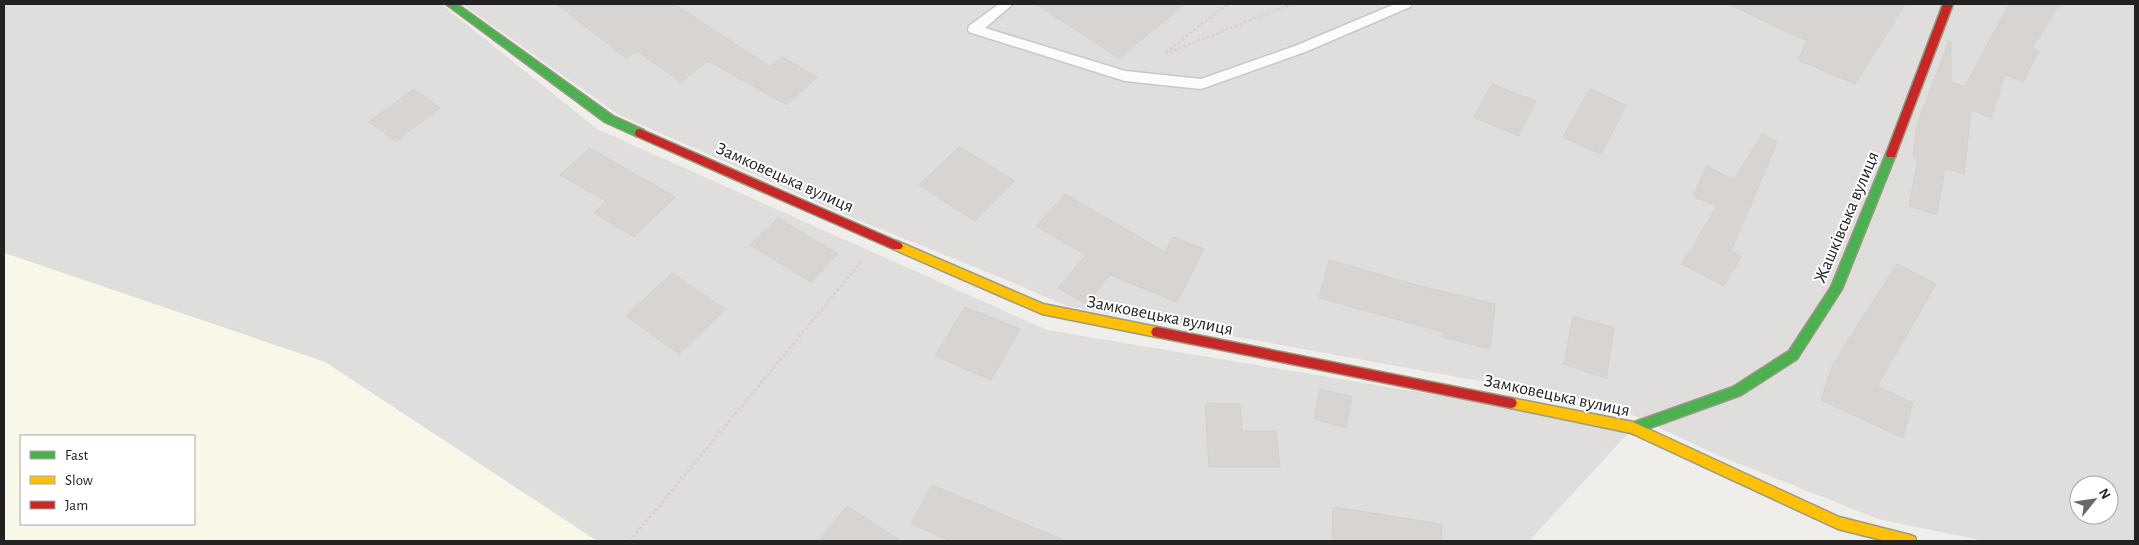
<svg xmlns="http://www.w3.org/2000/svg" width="2139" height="545" font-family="'Alegreya Sans',sans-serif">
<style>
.residential{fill:#dfdedc;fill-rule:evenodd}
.education{fill:#f8f7e8;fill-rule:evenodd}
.building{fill:#d7d4d2;stroke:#d3d0cc}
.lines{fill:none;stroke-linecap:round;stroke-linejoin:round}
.lane-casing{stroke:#c9c8c7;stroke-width:3}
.fast-casing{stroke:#999a82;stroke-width:3}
.slow-casing{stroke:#999a82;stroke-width:3}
.jam-casing{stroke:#999a82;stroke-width:3}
.path{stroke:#dccecd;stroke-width:3;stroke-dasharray:2.5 2.5;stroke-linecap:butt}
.lane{fill:#fdfcfc;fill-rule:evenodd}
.fast{fill:#4caf50;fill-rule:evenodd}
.slow{fill:#ffc107;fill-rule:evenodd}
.jam{fill:#c62828;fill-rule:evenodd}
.labels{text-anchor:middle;stroke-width:4;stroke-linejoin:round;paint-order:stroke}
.street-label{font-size:18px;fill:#222;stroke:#fff}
</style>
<rect width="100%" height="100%" fill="#f0eeeb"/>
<g class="residential">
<path d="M4 4H441L597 129 1047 330 1633 428 1529 541H597L325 362 4 253Z"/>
<path d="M462 4H2135V541H1985L1878 519 1717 455 1611 405 1067 306 1007 280 853 218 619 115ZM2079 485H2109V515H2079Z"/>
</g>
<path class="education" d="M4 253 325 362 597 541H4ZM21 436H194V524H21Z"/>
<g class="building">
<path d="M557 4H674L771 67 782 57 817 77 787 105 708 61 681 82 637 51 626 58Z"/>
<path d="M1036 4H1185L1119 58Z"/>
<path d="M1728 4H1905L1855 84 1798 60 1807 41Z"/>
<path d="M2009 4H2060L2032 48 2039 51 2023 82 2005 74 1991 118 1971 110 1964 174 1945 168 1937 215 1909 206 1918 159 1913 157 1917 125 1949 41 1951 42V82L1965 87Z"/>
<path d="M1492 84 1536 101 1518 136 1474 117Z"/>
<path d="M414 89 440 108 396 141 369 122Z"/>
<path d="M1590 89 1626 105 1601 154 1563 137Z"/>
<path d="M1762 134 1777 142 1731 251 1741 257 1724 286 1682 264 1717 206 1693 196 1707 166 1734 180Z"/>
<path d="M959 147 1015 181 975 221 919 185Z"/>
<path d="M590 148 675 197 634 237 594 213 606 201 560 175Z"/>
<path d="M1065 194 1165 252 1173 237 1204 249 1177 302 1110 275 1086 304 1058 288 1086 255 1036 226Z"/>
<path d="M778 218 838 254 811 282 750 245Z"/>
<path d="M1329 260 1416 285 1495 304 1490 349 1442 337 1443 332 1319 298Z"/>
<path d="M1897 264 1936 284 1877 386 1913 403 1903 438 1821 400 1833 364Z"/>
<path d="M672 273 725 309 679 354 626 316Z"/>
<path d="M965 307 1020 329 991 380 935 356Z"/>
<path d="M1573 316 1614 328 1606 378 1564 364Z"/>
<path d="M1320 389 1352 397 1346 428 1314 419Z"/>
<path d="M1205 403 1240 404 1242 431H1276L1280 467H1209Z"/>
<path d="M932 485 1066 541H951L911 524Z"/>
<path d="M847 506 901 541H819Z"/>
<path d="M1333 507 1442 524 1441 541H1332Z"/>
</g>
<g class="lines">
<g class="lane-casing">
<path id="lane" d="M999 4H1013L985 28 1125 71 1201 79 1295 46 1395 4H1412L1410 7 1305 52 1201 89 1125 81 969 32 968 29 969 26Z"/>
</g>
<g class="fast-casing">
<g id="fast">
<path d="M446 4H457L613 116 644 130 645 133 644 136H636L605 122Z"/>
<path d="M1891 150 1896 154 1842 289 1797 359 1741 395 1633 434 1629 432 1627 428 1629 424 1733 387 1789 351 1831 287 1886 154Z"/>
</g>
</g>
<g class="slow-casing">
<g id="slow">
<path d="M897 241 1043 304 1157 327 1161 328 1163 332 1161 336 1157 337 1042 314 893 249 891 246 893 243Z"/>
<path d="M1511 398 1633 422 1839 517 1910 535 1915 537 1916 541H1886L1838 529 1631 433 1511 408 1507 407 1505 403 1507 399Z"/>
</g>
</g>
<g class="jam-casing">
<g id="jam">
<path d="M1943 4H1953L1896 154 1895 157H1887L1886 154Z"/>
<path d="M640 129 901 243 903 246 901 249H893L636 136 635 133 636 130Z"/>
<path d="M1157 327 1511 398 1515 399 1517 403 1515 407 1511 408 1157 337 1153 336 1151 332 1153 328Z"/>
</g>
</g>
<g class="path">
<path d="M1166 52 1228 4"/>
<path d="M1165 54 1292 4"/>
<path d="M630 541 861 262"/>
</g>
<use href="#lane" class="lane"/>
<use href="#fast" class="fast"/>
<use href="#slow" class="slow"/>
<use href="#jam" class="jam"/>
</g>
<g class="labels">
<g class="street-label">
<text transform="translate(785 177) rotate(24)" y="6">Замковецька вулиця</text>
<text transform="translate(1846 217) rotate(-67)" y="6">Жашківська вулиця</text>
<text transform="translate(1160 315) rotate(11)" y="6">Замковецька вулиця</text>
<text transform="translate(1557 395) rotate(12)" y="6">Замковецька вулиця</text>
</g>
</g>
<rect width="2139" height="545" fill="none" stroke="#222222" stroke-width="10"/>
<rect x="20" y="435" width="175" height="90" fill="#ffffff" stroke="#a7a7a7"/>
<rect x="30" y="451" width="25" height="8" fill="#4caf50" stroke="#a7a7a7"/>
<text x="65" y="460" font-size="15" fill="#222222">Fast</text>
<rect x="30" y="476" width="25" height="8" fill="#ffc107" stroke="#a7a7a7"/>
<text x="65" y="485" font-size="15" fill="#222222">Slow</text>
<rect x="30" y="501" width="25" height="8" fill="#c62828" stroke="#a7a7a7"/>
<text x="65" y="510" font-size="15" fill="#222222">Jam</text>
<g transform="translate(2094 500) rotate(60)"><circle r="24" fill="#ffffff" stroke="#a7a7a7"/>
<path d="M0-4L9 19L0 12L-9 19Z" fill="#6a6968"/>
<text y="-8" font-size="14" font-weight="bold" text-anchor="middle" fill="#222222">N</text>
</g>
</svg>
